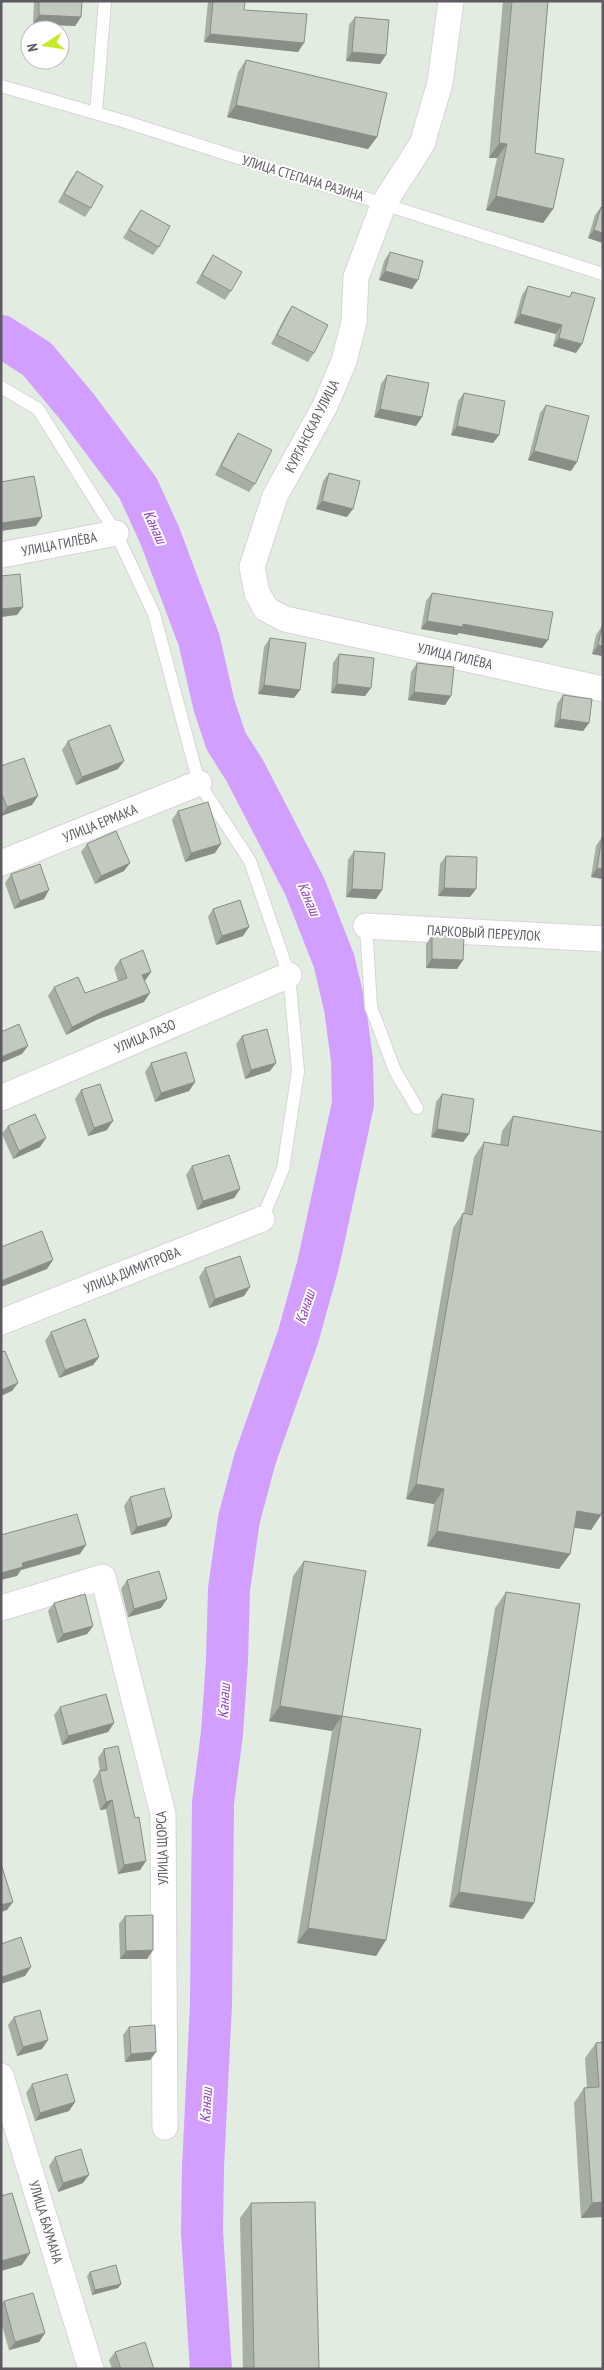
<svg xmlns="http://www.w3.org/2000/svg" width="604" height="2370" font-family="'PT Sans Narrow',sans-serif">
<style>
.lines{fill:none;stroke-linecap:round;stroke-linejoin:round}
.river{stroke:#d29eff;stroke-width:42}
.lane-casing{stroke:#d9d3da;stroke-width:14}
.street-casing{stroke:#d9d3da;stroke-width:27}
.lane{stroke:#fff;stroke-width:12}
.street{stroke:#fff;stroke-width:25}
.wall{fill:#a7aea4}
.shaded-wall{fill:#888d86}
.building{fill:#c2cabf;stroke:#888d86}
.labels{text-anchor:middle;stroke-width:4;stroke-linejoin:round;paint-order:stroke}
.street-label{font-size:14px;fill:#5f5962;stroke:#fff}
.water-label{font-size:15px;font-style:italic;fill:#9140c3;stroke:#fff}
</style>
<rect width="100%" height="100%" fill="#e2ece0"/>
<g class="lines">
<path class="river" d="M1 336 37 359 78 408 138 488 160 536 199 640 214 705 226 741 245 771 305 887 334 961 345 1008 352 1060 353 1104 318 1265 298 1337 255 1459 239 1519 229 1589 227 1661 222 1733 213 1803 211 2004 203 2167 202 2232 211 2369"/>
<g class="lane-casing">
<g id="lane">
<path d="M1 86 123 121 603 274"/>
<path d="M96 113 105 1"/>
<path d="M1 387 38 409 116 533 154 614 199 783 250 861 289 975 298 1071 283 1169 262 1219"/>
<path d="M366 926 371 1007 395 1071 417 1108"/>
</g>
</g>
<g class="street-casing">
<g id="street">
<path d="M451 1 440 83 422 144 384 203 356 277 354 322 344 361 325 406 275 496 252 567 257 593 266 609 285 619 603 689"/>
<path d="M1 555 116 533"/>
<path d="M1 863 199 783"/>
<path d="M366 926 603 939"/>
<path d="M1 1098 289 975"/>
<path d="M1 1322 262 1219"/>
<path d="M1 1608 103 1577 163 1814 165 2127"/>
<path d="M1 2076 91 2369"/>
</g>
</g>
<use href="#lane" class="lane"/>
<use href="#street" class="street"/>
</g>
<g class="wall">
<path d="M34 1H82L81 17 75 26 33 24Z"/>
<path d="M208 1H245L244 10 298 52 204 42Z"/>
<path d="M503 1H548L535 153 553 209 543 223 486 210 497 158H489Z"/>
<path d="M355 17 386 55 380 64 346 61 349 25Z"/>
<path d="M246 60 377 137 368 149 227 117 238 72Z"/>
<path d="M77 171 91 208 85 217 58 202 71 179Z"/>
<path d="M601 207 603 208V243L588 238 595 215Z"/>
<path d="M141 210 159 247 153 255 123 238 135 218Z"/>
<path d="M390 252 412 289 379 280 384 261Z"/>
<path d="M213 255 231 291 225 300 196 283 207 264Z"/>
<path d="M528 286 569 297 572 292 576 353 553 346 556 334 514 323 522 295Z"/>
<path d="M292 306 314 353 308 362 271 344 286 315Z"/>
<path d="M387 375 422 417 416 426 374 417 381 384Z"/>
<path d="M464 393 499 435 493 443 451 435 458 401Z"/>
<path d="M546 405 571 471 528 460 540 413Z"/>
<path d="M238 433 255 484 249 492 215 475 232 442Z"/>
<path d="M329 473 347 517 316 509 323 481Z"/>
<path d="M432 593 548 640 542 648 459 633 457 635 421 629 426 601Z"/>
<path d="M602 626 603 627V656L592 654 596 635Z"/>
<path d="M270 638 294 698 258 694 264 647Z"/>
<path d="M339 654 365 696 331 693 333 663Z"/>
<path d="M417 663 445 705 408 700 411 672Z"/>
<path d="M563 695 589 723 583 731 554 727 557 704Z"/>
<path d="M68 741 118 769 76 785 62 750Z"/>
<path d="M1 766 32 805 1 816Z"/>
<path d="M178 811 215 853 185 862 172 820Z"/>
<path d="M602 837H603V879L591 877 596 846Z"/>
<path d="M87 844 124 871 95 884 81 852Z"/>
<path d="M354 851 382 890 376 899 346 897 348 860Z"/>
<path d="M446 856 470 897 438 896 440 864Z"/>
<path d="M11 874 44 899 14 909 5 883Z"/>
<path d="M213 909 243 936 216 945 208 917Z"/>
<path d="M432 935 463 960 457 969 426 968V944Z"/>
<path d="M120 960 151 972 145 981 144 1002 96 1020 66 1035 48 996 54 987 85 993 118 981 114 968Z"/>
<path d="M242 1036 270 1071 245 1079 236 1044Z"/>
<path d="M151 1063 195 1082 189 1091 155 1102 145 1072Z"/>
<path d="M81 1090 107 1130 88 1136 75 1099Z"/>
<path d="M442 1094 469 1134 463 1142 431 1137 436 1102Z"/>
<path d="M513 1116 601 1515 591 1530 574 1528 570 1554 559 1569 427 1546 434 1504 406 1499 453 1228 463 1213H464L474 1157 484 1142 500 1145 502 1131Z"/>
<path d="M8 1126 40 1147 13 1159 2 1134Z"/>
<path d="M192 1166 240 1189 234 1198 197 1210 186 1175Z"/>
<path d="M205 1268 244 1296 209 1308 199 1277Z"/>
<path d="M51 1332 99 1357 93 1365 59 1378 45 1341Z"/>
<path d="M130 1497 172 1517 166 1526 131 1535 124 1506Z"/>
<path d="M304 1561 342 1716 386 1940 376 1956 297 1943 332 1731 269 1721 293 1576Z"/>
<path d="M127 1580 161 1608 128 1617 121 1589Z"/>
<path d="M506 1592 534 1903 523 1919 449 1907 495 1608Z"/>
<path d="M54 1603 93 1626 87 1634 57 1643 48 1611Z"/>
<path d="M60 1707 114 1723 108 1732 62 1745 54 1715Z"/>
<path d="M104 1749 135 1818 146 1861 140 1870 118 1874 106 1809 100 1810 93 1780 100 1771 98 1758Z"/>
<path d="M125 1916 153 1950 147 1959H120L119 1924Z"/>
<path d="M14 2017 48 2040 42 2049 17 2056 8 2025Z"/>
<path d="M129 2027 156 2052 150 2060 125 2062 123 2035Z"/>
<path d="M603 2042V2217L581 2218 574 2103 584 2088 587 2087 585 2058 596 2043Z"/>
<path d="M32 2084 75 2102 69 2111 35 2121 26 2093Z"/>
<path d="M55 2157 83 2183 58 2192 49 2166Z"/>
<path d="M251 2203 319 2369H243L240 2218Z"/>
<path d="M90 2272 121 2284 118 2288 92 2295 87 2276Z"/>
<path d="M4 2301 45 2333 39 2342 9 2350 1 2322V2304Z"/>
<path d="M115 2352 154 2369H112L109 2360Z"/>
</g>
<g class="shaded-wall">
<path d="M39 15 81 17 75 26 33 24Z"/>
<path d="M210 34 304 43 298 52 204 42Z"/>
<path d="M352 52 386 55 380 64 346 61Z"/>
<path d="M236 105 377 137 368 149 227 117Z"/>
<path d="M499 143 507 144 497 158H489Z"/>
<path d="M496 196 553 209 543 223 486 210Z"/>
<path d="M594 230 603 233V243L588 238Z"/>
<path d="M385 271 418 280 412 289 379 280Z"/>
<path d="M520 314 562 325 556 334 514 323Z"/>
<path d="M559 338 582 344 576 353 553 346Z"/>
<path d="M380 409 422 417 416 426 374 417Z"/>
<path d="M457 426 499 435 493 443 451 435Z"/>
<path d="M534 451 577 462 571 471 528 460Z"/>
<path d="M322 501 353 509 347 517 316 509Z"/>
<path d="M42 517 36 526 1 531V523Z"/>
<path d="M23 607 17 615 1 617V609Z"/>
<path d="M427 621 463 624 548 640 542 648 459 633 457 635 421 629Z"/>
<path d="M598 645 603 646V656L592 654Z"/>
<path d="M337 684 371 688 365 696 331 693Z"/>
<path d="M264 685 300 690 294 698 258 694Z"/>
<path d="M414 692 451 696 445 705 408 700Z"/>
<path d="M560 719 589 723 583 731 554 727Z"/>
<path d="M124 761 118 769 76 785 82 777Z"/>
<path d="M38 796 32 805 1 816 7 807Z"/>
<path d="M221 844 215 853 185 862 191 853Z"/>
<path d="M130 863 124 871 95 884 101 876Z"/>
<path d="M597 868 603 869V879L591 877Z"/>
<path d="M444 888 476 889 470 897 438 896Z"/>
<path d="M352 889 382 890 376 899 346 897Z"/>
<path d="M49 890 44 899 14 909 20 901Z"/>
<path d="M249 927 243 936 216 945 222 936Z"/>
<path d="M432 959 463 960 457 969 426 968Z"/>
<path d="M151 972 145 980 137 984 142 975Z"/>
<path d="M150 993 144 1002 96 1020 66 1035 72 1027 102 1012Z"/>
<path d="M28 1046 22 1054 1 1063V1057Z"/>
<path d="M276 1063 270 1071 245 1079 251 1070Z"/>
<path d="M195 1082 189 1091 155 1102 161 1093Z"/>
<path d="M113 1121 107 1130 88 1136 94 1128Z"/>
<path d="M437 1129 469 1134 463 1142 431 1137Z"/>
<path d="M46 1138 40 1147 13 1159 19 1151Z"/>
<path d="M240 1189 234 1198 197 1210 203 1201Z"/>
<path d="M53 1260 47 1269 1 1287V1281Z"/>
<path d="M250 1287 244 1296 209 1308 215 1299Z"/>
<path d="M99 1357 93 1365 59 1378 65 1370Z"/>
<path d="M18 1383 12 1391 1 1396V1390Z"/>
<path d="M416 1484 444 1489 434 1504 406 1499Z"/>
<path d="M577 1511 601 1515 591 1530 566 1526Z"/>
<path d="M172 1517 166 1526 131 1535 137 1527Z"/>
<path d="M437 1531 570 1554 559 1569 427 1546Z"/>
<path d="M86 1545 80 1554 21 1570 17 1576 1 1580V1573L22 1563Z"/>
<path d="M167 1599 161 1608 128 1617 134 1609Z"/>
<path d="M93 1626 87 1634 57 1643 63 1634Z"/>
<path d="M280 1706 342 1716 332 1731 269 1721Z"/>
<path d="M114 1723 108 1732 62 1745 68 1736Z"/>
<path d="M112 1800 106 1809 100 1810 106 1802Z"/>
<path d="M146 1861 140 1870 118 1874 124 1865Z"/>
<path d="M459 1892 534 1903 523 1919 449 1907Z"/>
<path d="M13 1902 7 1910 1 1912V1905Z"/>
<path d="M308 1928 386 1940 376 1956 297 1943Z"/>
<path d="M153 1950 147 1959H120L126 1951Z"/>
<path d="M31 1967 25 1976 1 1984V1978L2 1977Z"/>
<path d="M48 2040 42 2049 17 2056 23 2047Z"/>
<path d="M156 2052 150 2060 125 2062 131 2054Z"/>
<path d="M75 2102 69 2111 35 2121 40 2113Z"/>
<path d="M89 2175 83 2183 58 2192 63 2183Z"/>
<path d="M603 2202V2217L581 2218 592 2203Z"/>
<path d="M30 2253 22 2265 1 2271V2261Z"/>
<path d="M121 2284 118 2288 92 2295 95 2290Z"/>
<path d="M45 2333 39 2342 9 2350 15 2342Z"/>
</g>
<g class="building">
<path d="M39 1H82L81 17 39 15Z"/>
<path d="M213 1H245L244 10 307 14 304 43 210 34Z"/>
<path d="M512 1H548L535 153 564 159 553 209 496 196 507 144 499 143Z"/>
<path d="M355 17 389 20 386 55 352 52Z"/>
<path d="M246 60 387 93 377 137 236 105Z"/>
<path d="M77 171 103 186 91 208 64 194Z"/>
<path d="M601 207 603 208V233L594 230Z"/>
<path d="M141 210 170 226 159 247 129 230Z"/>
<path d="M390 252 423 261 418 280 385 271Z"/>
<path d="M213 255 242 272 231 291 202 275Z"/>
<path d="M528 286 570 297 572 292 595 298 582 344 559 338 562 325 520 314Z"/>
<path d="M292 306 328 325 314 353 277 335Z"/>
<path d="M387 375 429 383 422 417 380 409Z"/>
<path d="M464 393 505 401 499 435 457 426Z"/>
<path d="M546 405 589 416 577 462 534 451Z"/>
<path d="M238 433 272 450 255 484 221 466Z"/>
<path d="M329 473 360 481 353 509 322 501Z"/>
<path d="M34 476 42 517 1 523V482Z"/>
<path d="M20 574 23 607 1 609V576Z"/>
<path d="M432 593 553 612 548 640 463 624V627L427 621Z"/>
<path d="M602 626 603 627V646L598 645Z"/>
<path d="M270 638 306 643 300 690 264 685Z"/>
<path d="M339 654 374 658 371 688 337 684Z"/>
<path d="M417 663 454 667 451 696 414 692Z"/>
<path d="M563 695 592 699 589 723 560 719Z"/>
<path d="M110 725 124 761 82 777 68 741Z"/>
<path d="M24 758 38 796 7 807 1 792V766Z"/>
<path d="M208 802 221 844 191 853 178 811Z"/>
<path d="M116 831 130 863 101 876 87 844Z"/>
<path d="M602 837H603V869L597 868Z"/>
<path d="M354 851 385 853 382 890 352 889Z"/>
<path d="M446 856 477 857 476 889 444 888Z"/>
<path d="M40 864 49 890 20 901 11 874Z"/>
<path d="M240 900 249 927 222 936 213 909Z"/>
<path d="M432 935 464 937 463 960 432 959Z"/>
<path d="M143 950 151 972 142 975 150 993 102 1012 72 1027 54 987 78 977 85 993 127 978 120 960Z"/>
<path d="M19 1024 28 1046 1 1057V1032Z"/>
<path d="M267 1029 276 1063 251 1070 242 1036Z"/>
<path d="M186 1052 195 1082 161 1093 151 1063Z"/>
<path d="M100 1084 113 1121 94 1128 81 1090Z"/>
<path d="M442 1094 474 1099 469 1134 437 1129Z"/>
<path d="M35 1114 46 1138 19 1151 8 1126Z"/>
<path d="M513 1116 603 1132V1508L601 1515 577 1511 570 1554 437 1531 444 1489 416 1484 463 1213 472 1215 484 1142 508 1146Z"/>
<path d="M229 1155 240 1189 203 1201 192 1166Z"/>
<path d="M42 1231 53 1260 1 1281V1247Z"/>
<path d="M240 1256 250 1287 215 1299 205 1268Z"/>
<path d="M85 1319 99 1357 65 1370 51 1332Z"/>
<path d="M5 1351 18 1383 1 1390V1352Z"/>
<path d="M164 1488 172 1517 137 1527 130 1497Z"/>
<path d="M77 1514 86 1545 22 1563 23 1567 1 1573V1535Z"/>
<path d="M304 1561 366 1571 342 1716 280 1706Z"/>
<path d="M159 1571 167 1599 134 1609 127 1580Z"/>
<path d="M506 1592 580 1604 534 1903 459 1892Z"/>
<path d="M85 1594 93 1626 63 1634 54 1603Z"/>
<path d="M106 1694 114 1723 68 1736 60 1707Z"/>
<path d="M342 1716 421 1729 386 1940 308 1928Z"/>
<path d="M118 1746 135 1818 139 1817 146 1861 124 1865 112 1800 106 1802 99 1771 107 1770 104 1749Z"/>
<path d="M1 1864 13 1902 1 1905Z"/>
<path d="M153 1915V1950L126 1951 125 1916Z"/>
<path d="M21 1937 31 1967 2 1977 1 1973V1944Z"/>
<path d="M40 2010 48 2040 23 2047 14 2017Z"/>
<path d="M155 2025 156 2052 131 2054 129 2027Z"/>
<path d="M603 2042V2202L592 2203 584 2088 599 2087 596 2043Z"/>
<path d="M67 2074 75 2102 40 2113 32 2084Z"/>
<path d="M81 2149 89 2175 63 2183 55 2157Z"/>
<path d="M12 2193 30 2253 1 2261V2196Z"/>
<path d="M315 2202 319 2369H254L251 2203Z"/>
<path d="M116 2265 121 2284 95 2290 90 2272Z"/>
<path d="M33 2293 45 2333 15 2342 4 2301Z"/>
<path d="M145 2342 154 2369H121L115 2352Z"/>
</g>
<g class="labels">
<g class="street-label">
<text transform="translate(303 178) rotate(17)" y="5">УЛИЦА СТЕПАНА РАЗИНА</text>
<text transform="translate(312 426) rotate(-63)" y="5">КУРГАНСКАЯ УЛИЦА</text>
<text transform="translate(59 544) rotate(-11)" y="5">УЛИЦА ГИЛЁВА</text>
<text transform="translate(455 656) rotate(13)" y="5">УЛИЦА ГИЛЁВА</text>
<text transform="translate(100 823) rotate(-22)" y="5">УЛИЦА ЕРМАКА</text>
<text transform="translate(484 933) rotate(3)" y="5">ПАРКОВЫЙ ПЕРЕУЛОК</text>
<text transform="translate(145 1036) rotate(-23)" y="5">УЛИЦА ЛАЗО</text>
<text transform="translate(132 1270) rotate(-22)" y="5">УЛИЦА ДИМИТРОВА</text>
<text transform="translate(162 1848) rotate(-92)" y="5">УЛИЦА ЩОРСА</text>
<text transform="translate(46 2222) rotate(73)" y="5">УЛИЦА БАУМАНА</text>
</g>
<g class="water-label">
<text transform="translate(155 527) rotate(66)" y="5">Канаш</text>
<text transform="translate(309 899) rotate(67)" y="5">Канаш</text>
<text transform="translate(305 1307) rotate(-72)" y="5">Канаш</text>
<text transform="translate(224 1701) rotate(-87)" y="5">Канаш</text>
<text transform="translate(206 2105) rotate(-87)" y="5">Канаш</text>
</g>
</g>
<rect width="604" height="2370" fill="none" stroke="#5f5962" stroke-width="5"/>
<g transform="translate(45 45) rotate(258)"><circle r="24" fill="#ffffff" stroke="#bfbdc0"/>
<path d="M0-4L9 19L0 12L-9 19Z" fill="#c6ea29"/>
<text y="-8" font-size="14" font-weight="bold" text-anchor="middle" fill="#5f5962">N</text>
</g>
</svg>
